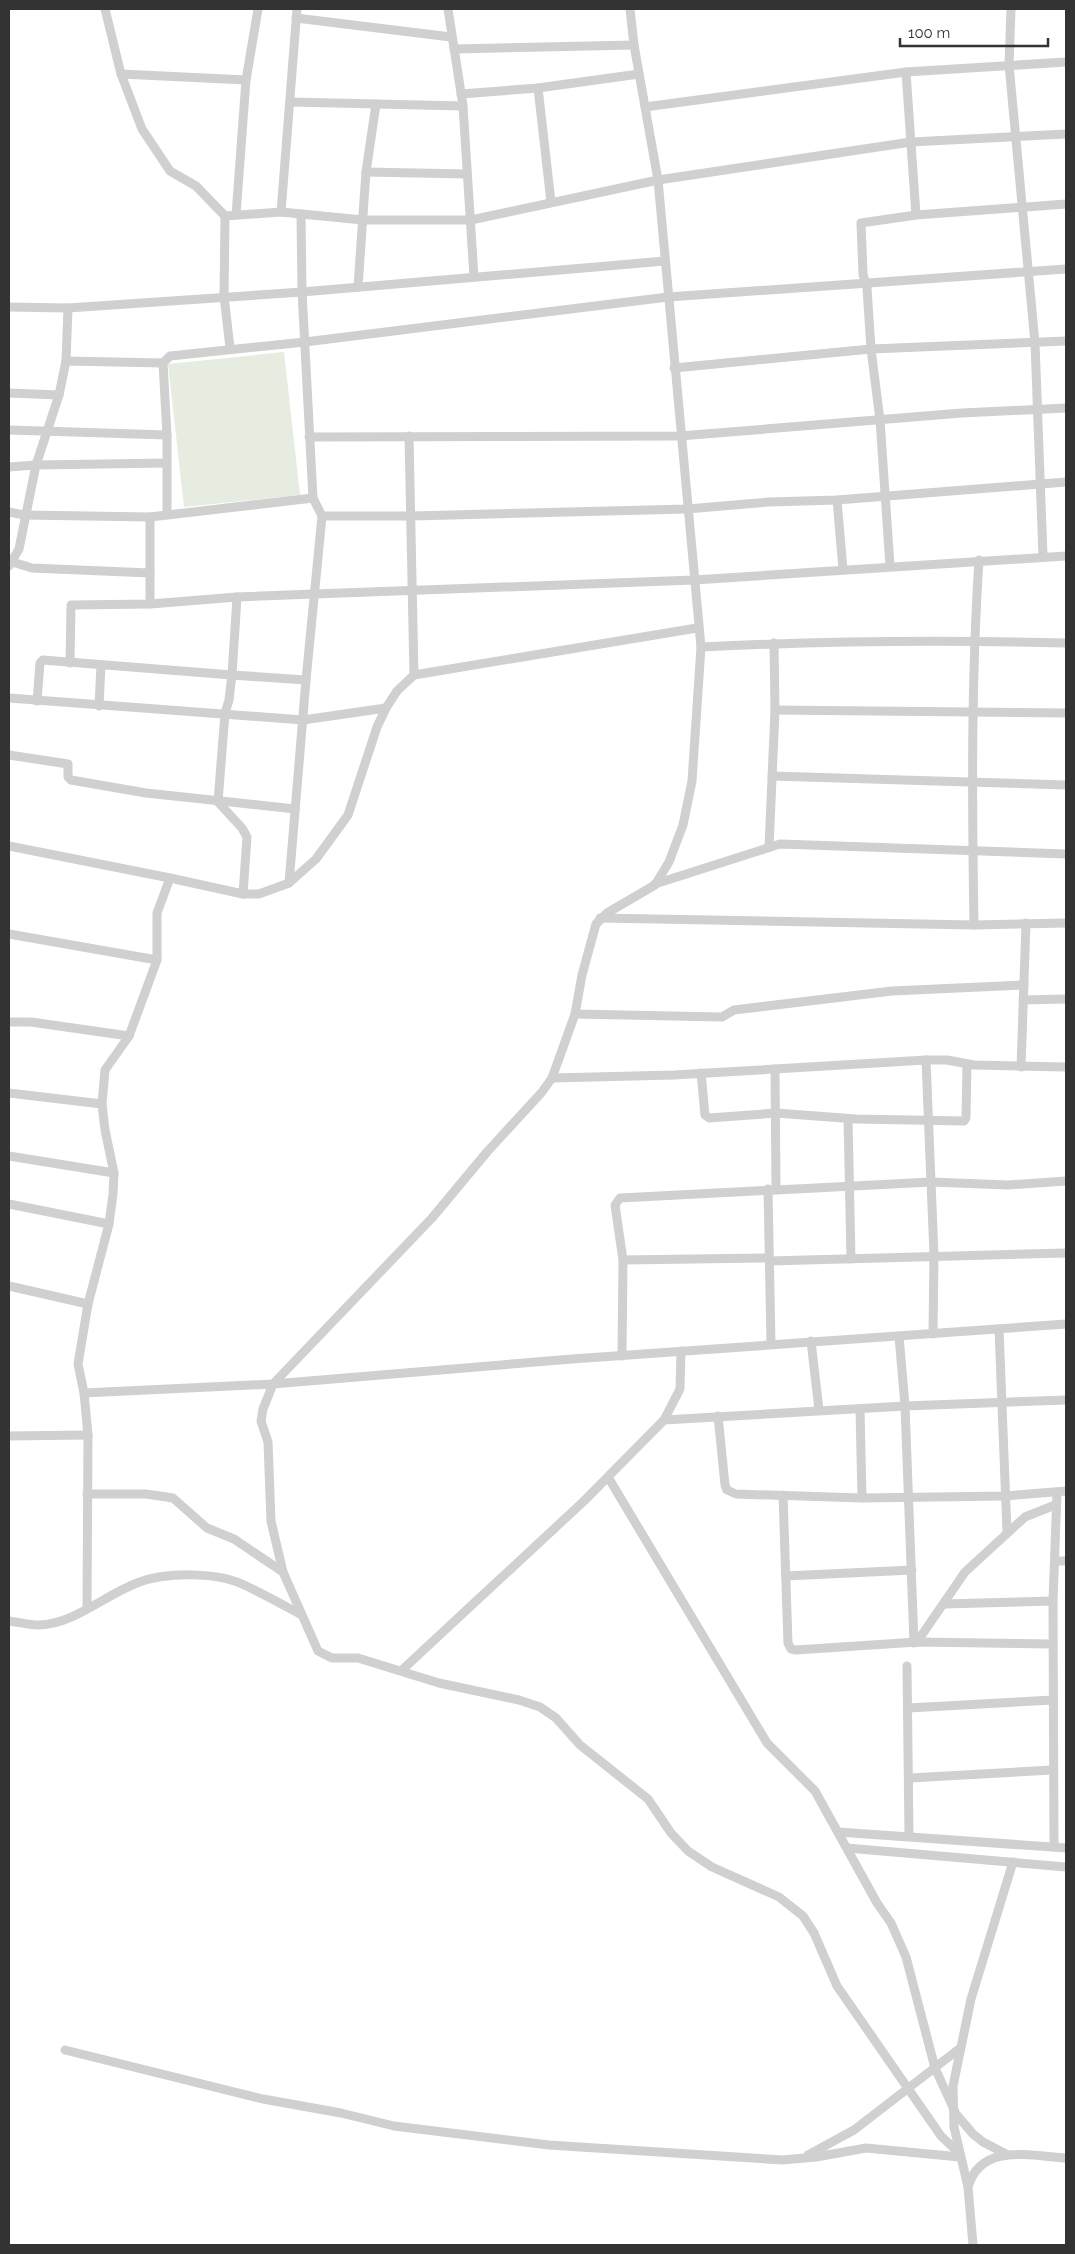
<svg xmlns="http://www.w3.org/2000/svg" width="1075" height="2254" font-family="Raleway,sans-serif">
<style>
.green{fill:#e6ecdf}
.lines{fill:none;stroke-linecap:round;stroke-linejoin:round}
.minor{stroke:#d0d0d0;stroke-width:9}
</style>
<rect width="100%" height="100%" fill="#fff"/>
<path class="green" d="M284 352 300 495 184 507 168 364Z"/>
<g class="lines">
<g class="minor">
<path d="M105 9 121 74 142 129 170 171 196 186 225 216 224 296 230 348"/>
<path d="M448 9 463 106 474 277"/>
<path d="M630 9 634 45 658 180 701 647 692 781 683 825 669 862 655 885 607 913 596 924 582 975 575 1014 552 1078 542 1092 487 1152 432 1218 273 1384 263 1409 261 1421 268 1442 271 1521 283 1572 318 1651 332 1658H358L439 1683 519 1700 540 1707 556 1718 580 1745 648 1799 671 1833 688 1851 712 1867 779 1897 803 1916 814 1933 837 1986 941 2136 959 2153"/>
<path d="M1011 9 1009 65 1035 343 1043 556"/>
<path d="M296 18 451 37"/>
<path d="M454 49 634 45"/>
<path d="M906 72 916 215"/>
<path d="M121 74 246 80"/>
<path d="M538 88 551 202"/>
<path d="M461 94 538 88 639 74"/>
<path d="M291 102 463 106"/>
<path d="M645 107 906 72 1066 62"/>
<path d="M366 172 467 174"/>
<path d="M281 212 297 9"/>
<path d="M236 215 246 80 258 9"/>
<path d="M225 216 281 212 363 220H471L658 180 911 142 1066 134"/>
<path d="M358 287 366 172 376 104"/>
<path d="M9 307 68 308 302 292 665 261"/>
<path d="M66 361 163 363"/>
<path d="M674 368 871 349 1066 341"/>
<path d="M9 393 59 395"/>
<path d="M9 430 167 435"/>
<path d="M309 437 680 436 962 413 1066 408"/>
<path d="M9 467 36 465 167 463"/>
<path d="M837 500 843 570"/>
<path d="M9 512 24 515 150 517 313 498"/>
<path d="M167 514V435L163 363 170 356 305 342 668 297 1066 269"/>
<path d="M322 516H412L687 509 769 502 837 500 1066 482"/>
<path d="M9 561 32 568 150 573"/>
<path d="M9 566 19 549 36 465 59 395 66 361 68 308"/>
<path d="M890 566 880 420 871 349 867 288 863 274 861 223 916 215 1066 204"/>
<path d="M150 604V517"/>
<path d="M701 647C822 641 944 640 1066 643"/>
<path d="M70 663 71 605 150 604 237 597 694 580 1066 556"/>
<path d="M414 675 697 628"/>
<path d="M9 698 303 720 386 708"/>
<path d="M37 701 40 663 43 660 232 675 237 597"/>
<path d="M99 706 101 665"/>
<path d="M775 710 1066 713"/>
<path d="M9 755 68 764V777L71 780 146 793 295 809"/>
<path d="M772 776 1066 785"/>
<path d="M9 846 170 878"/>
<path d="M769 847 775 710 774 643"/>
<path d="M289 883 306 680"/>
<path d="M655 884 780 844 1066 854"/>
<path d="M243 894 247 837 242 828 218 802 225 713 229 700 232 675 306 680 322 516 313 498 302 292 301 214"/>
<path d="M600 918 974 925 1066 923"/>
<path d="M974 925C972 803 971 682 979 560"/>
<path d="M9 934 157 960"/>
<path d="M1023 1000 1066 999"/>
<path d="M575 1014 722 1017 734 1010 892 991 1024 985"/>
<path d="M9 1022H31L129 1036"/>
<path d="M926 1060 934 1255 933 1334"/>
<path d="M1021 1067 1026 923"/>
<path d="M775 1069 776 1188"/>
<path d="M701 1073 705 1115 709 1118 776 1113 856 1119 964 1121 966 1118 967 1064"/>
<path d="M552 1078 674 1075 926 1060H947L974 1065 1066 1067"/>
<path d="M9 1093 102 1104"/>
<path d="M848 1119 851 1259"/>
<path d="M9 1156 114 1173"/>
<path d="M768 1189 771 1344"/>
<path d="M9 1204 109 1224"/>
<path d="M623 1260 768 1258"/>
<path d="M769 1261 1066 1253"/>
<path d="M9 1286 88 1304"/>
<path d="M999 1329 1007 1532"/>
<path d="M899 1336 905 1406 914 1643"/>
<path d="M811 1341 819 1410"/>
<path d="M622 1356 623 1260 615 1205 620 1198 931 1182 1008 1185 1066 1181"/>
<path d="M84 1393 273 1384 572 1359 1066 1324"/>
<path d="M860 1409 862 1498"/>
<path d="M718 1416 725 1485 727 1490 736 1494 862 1498 1005 1496 1066 1491"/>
<path d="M664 1420 905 1406 1066 1400"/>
<path d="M9 1436 88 1435"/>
<path d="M608 1477 767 1743 815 1791 877 1903 891 1923 906 1957 935 2068 956 2114 973 2134 983 2142 1006 2154"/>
<path d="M87 1494H146L173 1498 207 1528 234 1539 283 1572"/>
<path d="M783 1495 788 1643 791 1649 796 1650 917 1642 1053 1644"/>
<path d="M1055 1561H1066"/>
<path d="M786 1576 912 1570"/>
<path d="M944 1604 1053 1601"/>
<path d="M87 1608 88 1435 84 1393 78 1364 88 1304 109 1224 113 1194 114 1173 105 1130 102 1104 105 1070 129 1036 157 960V913L170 878 243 894H259L289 883 316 859 348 815 377 727 386 708 397 691 414 675 409 436"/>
<path d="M9 1621C19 1622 29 1625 39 1625 74 1624 105 1595 137 1583 165 1572 215 1572 242 1584 262 1593 281 1604 300 1614"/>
<path d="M917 1642 965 1572 1025 1517 1055 1505"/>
<path d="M907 1666 909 1836"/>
<path d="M402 1670 584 1501 664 1420 680 1389 681 1351"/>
<path d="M908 1708 1053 1700"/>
<path d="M910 1778 1052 1770"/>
<path d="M838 1832 1066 1848"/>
<path d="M1054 1847 1053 1601 1057 1493"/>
<path d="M847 1848 1066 1867"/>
<path d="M65 2050 263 2099 341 2113 394 2126 549 2145 782 2160 816 2157 866 2148 960 2157"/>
<path d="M808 2155 854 2130 959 2049"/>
<path d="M968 2187C981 2142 1031 2156 1066 2158"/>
<path d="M973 2245 968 2187 954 2127 953 2086 971 1999 1013 1862"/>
</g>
</g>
<rect width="1075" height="2254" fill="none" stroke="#333333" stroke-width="20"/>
<path d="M900 38v8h148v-8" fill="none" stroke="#333333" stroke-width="2.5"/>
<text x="908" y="38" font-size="15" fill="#333333" stroke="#ffffff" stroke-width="4" paint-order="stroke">100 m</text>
</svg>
